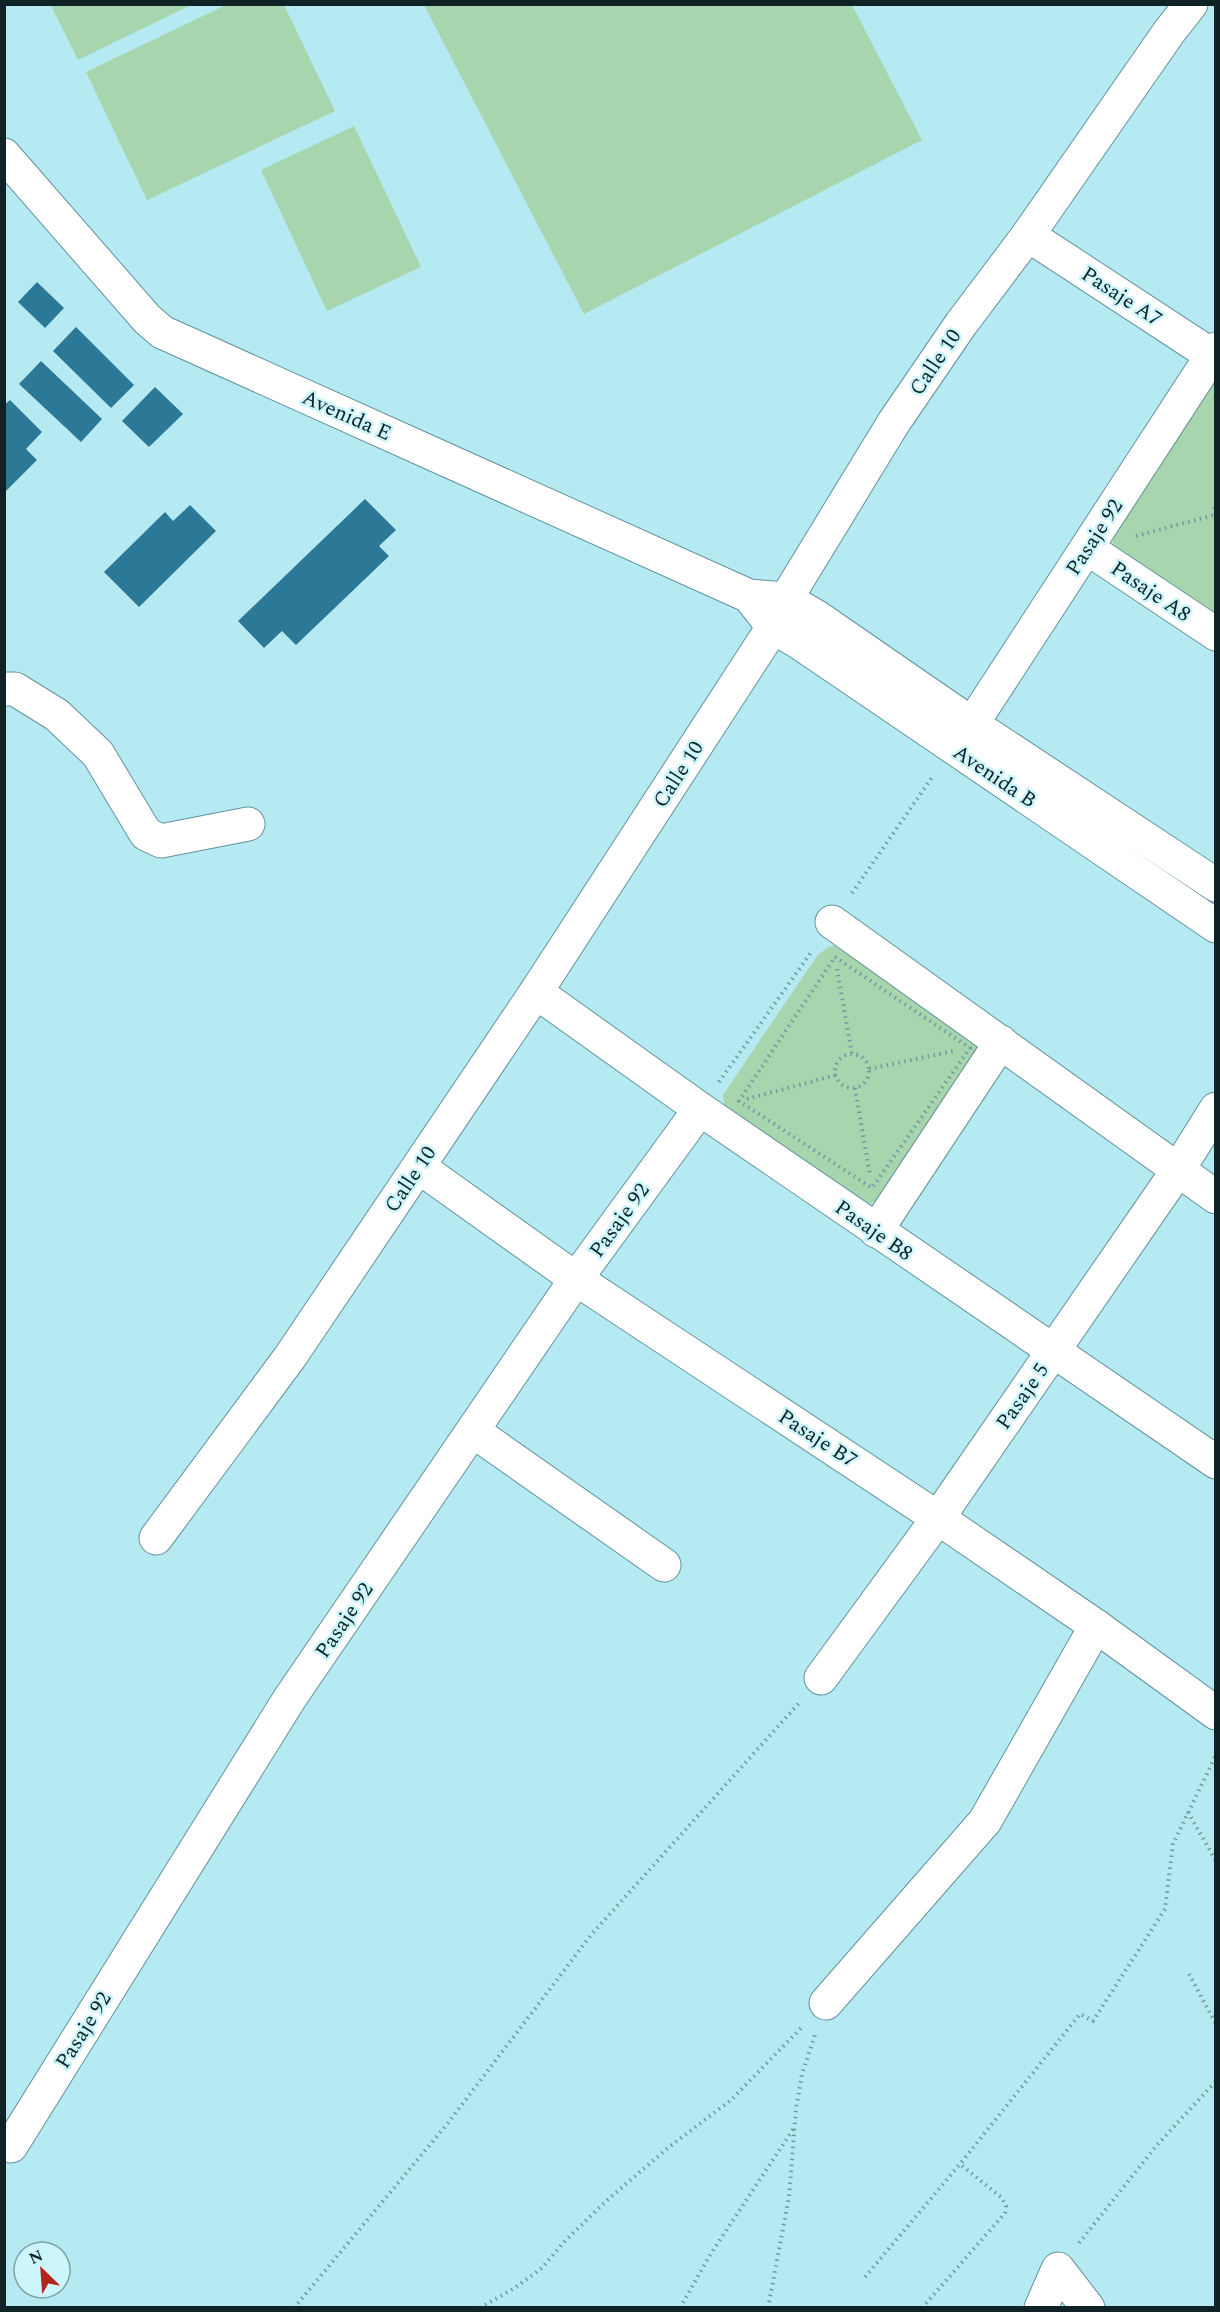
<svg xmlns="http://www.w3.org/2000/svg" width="1220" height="2312" font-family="Spectral,serif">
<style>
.green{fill:#a7d5ae}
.building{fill:#2c7897}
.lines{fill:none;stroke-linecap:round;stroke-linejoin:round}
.minor-casing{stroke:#62939b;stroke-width:35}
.tertiary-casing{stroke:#62939b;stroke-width:35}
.path{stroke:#72999f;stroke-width:4;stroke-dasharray:1.5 4.5;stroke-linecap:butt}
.minor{stroke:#fff;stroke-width:33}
.tertiary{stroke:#fff;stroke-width:33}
.labels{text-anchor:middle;stroke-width:5;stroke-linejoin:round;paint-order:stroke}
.street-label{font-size:21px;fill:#0f2326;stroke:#ccf5fc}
</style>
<rect width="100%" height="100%" fill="#b6eaf2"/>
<g class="green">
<path d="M228 4 284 5 335 111 147 200 86 72Z"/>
<path d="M51 5H191L78 60Z"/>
<path d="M424 5H852L922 140 584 314Z"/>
<path d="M354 126 421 267 327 311 261 170Z"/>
<path d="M1215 378V616L1113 549 1112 529Z"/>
<path d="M841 944 981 1036 987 1054 886 1197 867 1205 725 1112 723 1095 817 956 828 947Z"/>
</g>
<g class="building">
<path d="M37 282 64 308 45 328 18 302Z"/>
<path d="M76 327 134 385 111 408 53 351Z"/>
<path d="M41 361 102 419 81 442 19 384Z"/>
<path d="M155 387 183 414 149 447 122 421Z"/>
<path d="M10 400 42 432 26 449 37 460 4 493V405Z"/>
<path d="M365 499 396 530 379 546 389 556 296 645 282 631 264 648 238 621Z"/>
<path d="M190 505 216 531 139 607 104 572 165 512 173 521Z"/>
</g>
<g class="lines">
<g class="minor-casing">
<g id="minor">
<path d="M1028 235 1216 358"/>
<path d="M1087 548 1216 634"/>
<path d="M4 689H15L57 715 98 754 146 834 161 841 248 824"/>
<path d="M972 724 1216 349"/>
<path d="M832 922 1216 1197"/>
<path d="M536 992 700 1109 1216 1462"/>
<path d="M419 1167 576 1279 938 1518 1096 1626 1216 1713"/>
<path d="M876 1231 1001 1042"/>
<path d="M473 1431 664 1565"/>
<path d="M156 1538 290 1357 536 992 773 627 786 599 894 422 961 324 1028 235 1169 32 1191 4"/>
<path d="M821 1678 938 1518 1178 1170 1216 1109"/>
<path d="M826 2003 985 1821 1096 1626"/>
<path d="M11 2146 290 1698 576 1279 700 1109"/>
<path d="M1041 2308 1058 2269 1088 2308"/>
</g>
</g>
<g class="tertiary-casing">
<g id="tertiary">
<path d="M4 155 147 319 162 332 749 596 786 599 817 617 972 724 1216 885"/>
<path d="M749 596 773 627 800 643 1216 926"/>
</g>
</g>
<g class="path">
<path d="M1216 502 1214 506 1216 518"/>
<path d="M1136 536 1214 515"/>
<path d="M852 893 933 776"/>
<path d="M835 957 970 1048 872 1188 739 1101Z"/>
<path d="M837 969 852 1054"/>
<circle cx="852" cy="1071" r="17"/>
<path d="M869 1069 954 1051"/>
<path d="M719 1082 812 951"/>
<path d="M855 1088 870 1176"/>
<path d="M747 1099 836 1075"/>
<path d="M1188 1812 1216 1861"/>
<path d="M1189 1974 1216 2024"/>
<path d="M1079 2243 1157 2145 1216 2081"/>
<path d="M865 2277 960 2164 1080 2014 1093 2021 1165 1909 1173 1844 1216 1755"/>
<path d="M294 2308 448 2123 591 1935 799 1703"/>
<path d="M480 2308 516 2287 542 2268 563 2243 605 2202 669 2147 731 2100 802 2027"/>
<path d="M680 2308 710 2255 794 2128"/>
<path d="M768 2308 789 2197 796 2109 802 2074 815 2035"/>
<path d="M922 2308 1005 2213 1006 2206 1002 2198 960 2164"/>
</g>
<use href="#minor" class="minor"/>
<use href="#tertiary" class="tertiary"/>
</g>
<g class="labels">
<g class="street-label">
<text transform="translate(1122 296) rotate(33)" y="7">Pasaje A7</text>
<text transform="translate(935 362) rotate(-56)" y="7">Calle 10</text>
<text transform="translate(347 415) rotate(24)" y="7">Avenida E</text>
<text transform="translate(1094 537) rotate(-57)" y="7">Pasaje 92</text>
<text transform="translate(1151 591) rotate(34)" y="7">Pasaje A8</text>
<text transform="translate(678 774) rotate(-57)" y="7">Calle 10</text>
<text transform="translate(995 776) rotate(34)" y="7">Avenida B</text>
<text transform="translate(410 1179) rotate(-56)" y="7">Calle 10</text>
<text transform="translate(619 1220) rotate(-54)" y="7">Pasaje 92</text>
<text transform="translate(874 1230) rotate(35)" y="7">Pasaje B8</text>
<text transform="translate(1022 1396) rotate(-55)" y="7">Pasaje 5</text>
<text transform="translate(818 1438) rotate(33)" y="7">Pasaje B7</text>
<text transform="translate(344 1620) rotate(-56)" y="7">Pasaje 92</text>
<text transform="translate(83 2030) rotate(-58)" y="7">Pasaje 92</text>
</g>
</g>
<rect width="1220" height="2312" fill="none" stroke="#0f2326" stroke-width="12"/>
<g transform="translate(42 2270) rotate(335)"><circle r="28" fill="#ccf5fc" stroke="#80a1a6" stroke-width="1.5"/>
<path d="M0-4.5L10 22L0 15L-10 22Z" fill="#b3241b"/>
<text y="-9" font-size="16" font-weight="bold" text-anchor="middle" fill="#0f2326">N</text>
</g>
</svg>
